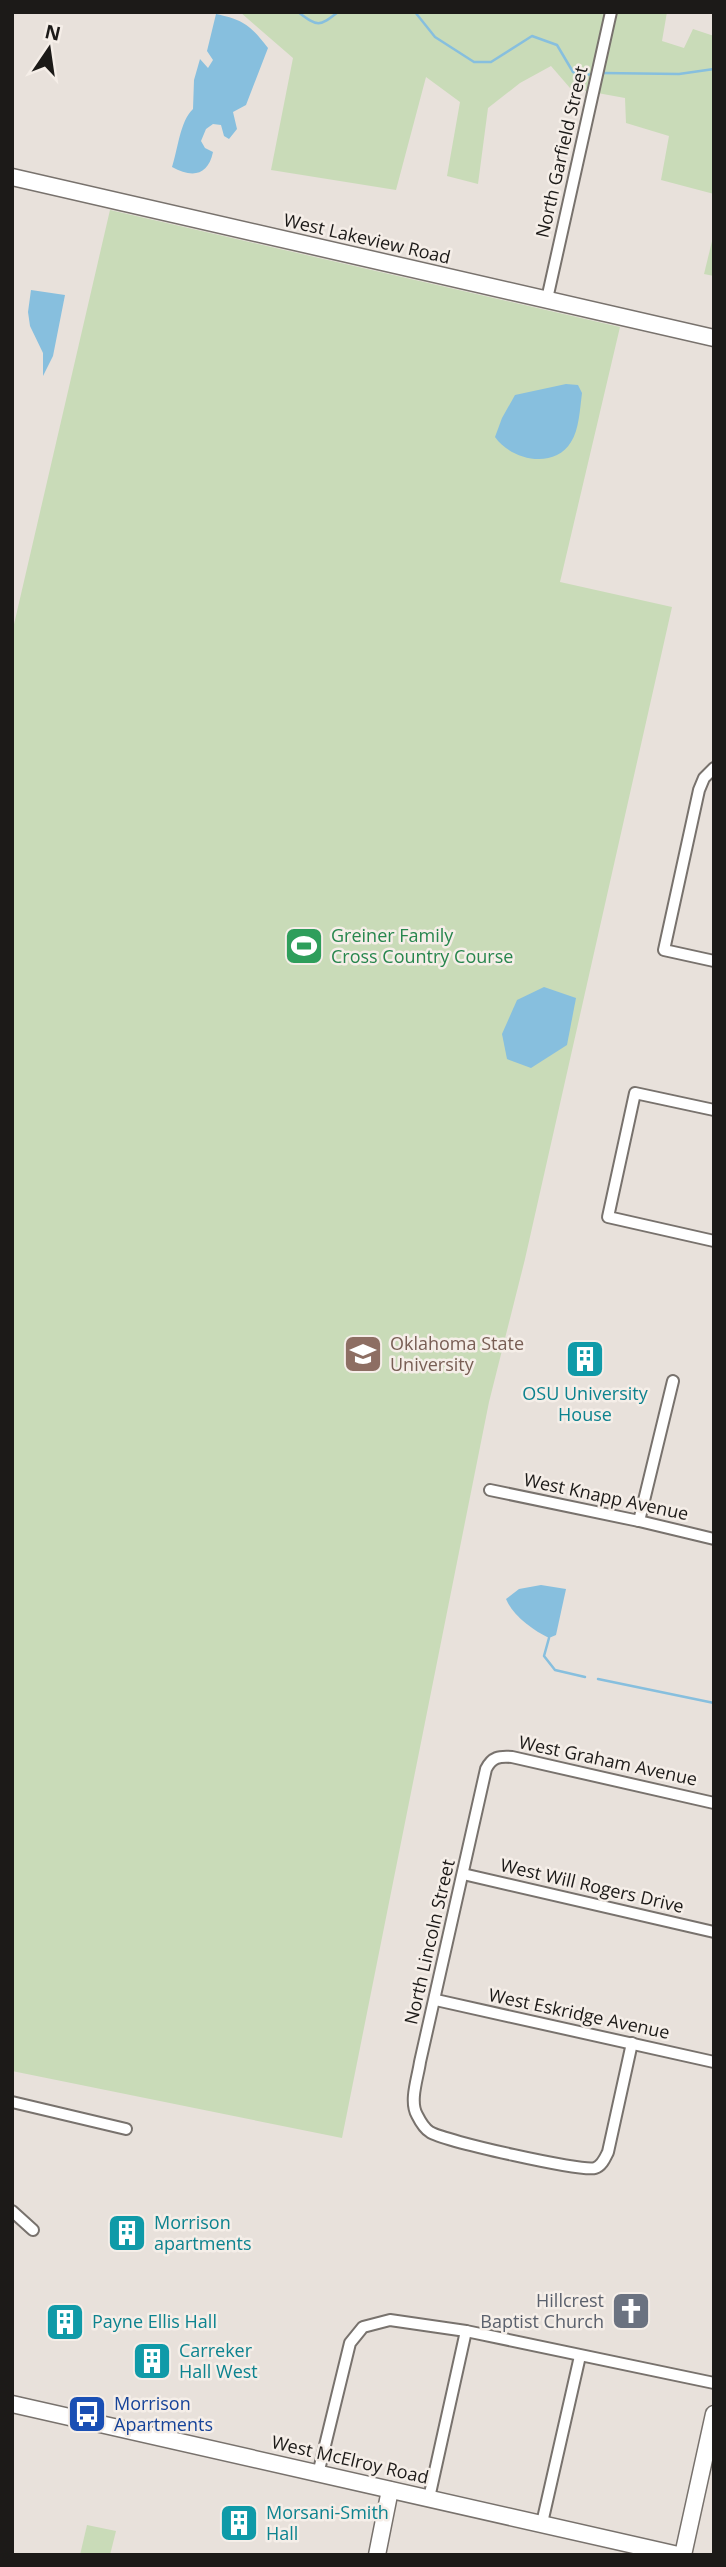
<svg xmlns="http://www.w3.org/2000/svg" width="726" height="2567" font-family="'Open Sans',sans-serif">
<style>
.green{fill:#c9dbb8}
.water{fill:#87bfde}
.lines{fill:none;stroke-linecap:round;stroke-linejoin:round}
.stream{stroke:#87bfde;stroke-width:2.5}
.street-casing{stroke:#78726d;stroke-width:14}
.secondary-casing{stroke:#78726d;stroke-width:19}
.street{stroke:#fff;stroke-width:10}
.secondary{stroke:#fff;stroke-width:16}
.labels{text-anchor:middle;stroke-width:5;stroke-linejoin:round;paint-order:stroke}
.street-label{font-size:18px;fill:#1c1a18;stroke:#f5eee8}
.leisure-label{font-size:18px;fill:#27864d;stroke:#f5eee8;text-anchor:start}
.education-label{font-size:18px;fill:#785e54;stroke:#f5eee8;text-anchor:start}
.culture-label{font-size:18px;fill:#0d838f;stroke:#f5eee8;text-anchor:start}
.worship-label{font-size:18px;fill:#5b616d;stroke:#f5eee8;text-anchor:end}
.transit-label{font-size:18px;fill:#164399;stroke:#f5eee8;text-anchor:start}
</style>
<rect width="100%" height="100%" fill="#e8e1db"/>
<g class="green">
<path d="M240 12H667L662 41 684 48 693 29 714 36V194L661 180 669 136 626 123 625 98 570 88 551 66 520 83 488 108 478 184 447 176 460 102 426 77 396 190 271 170 293 58Z"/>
<path d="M110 210 620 327 560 582 672 607 525 1259 489 1402 342 2138 12 2071V633Z"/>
<path d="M714 233V276L704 274Z"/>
<path d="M87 2525 116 2531 110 2555H80Z"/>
</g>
<g class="water">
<path d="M216 14C244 20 250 25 268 48L246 105 233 112 237 129 229 139 224 136 221 125 213 124 206 129 201 141 205 148 213 152C208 176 192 178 172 167 178 149 180 121 193 109L194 80 200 59 208 68 213 60 207 51Z"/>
<path d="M31 290 65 295 53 356 43 376V353L30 326 28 312Z"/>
<path d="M566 384 578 385 582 393C580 408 579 430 571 442 554 470 511 460 495 437L502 418 515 395Z"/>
<path d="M544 987 576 998 567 1045 531 1068 507 1059 502 1034 517 1000Z"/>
<path d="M541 1585 566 1589 556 1635 549 1638C533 1630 513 1616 506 1599L519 1589Z"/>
</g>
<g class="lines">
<g class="stream">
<path d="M298 12C318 27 319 27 338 12"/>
<path d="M415 12 435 37 474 62H491L532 36 557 45 573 72 584 75 595 74"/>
<path d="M602 73 679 74 714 69"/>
<path d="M549 1638 544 1656 555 1670 585 1677"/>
<path d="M598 1679 714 1703"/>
</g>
<g class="street-casing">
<g id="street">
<path d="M547 299 611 12"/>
<path d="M714 768 704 778 699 790 664 950 714 961"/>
<path d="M714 1110 635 1093 608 1217 714 1241"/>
<path d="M490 1490 639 1521 714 1539"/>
<path d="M639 1521 673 1381"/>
<path d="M463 1874 714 1932"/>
<path d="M436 2000 714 2062"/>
<path d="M632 2043 608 2152C605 2158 602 2166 595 2168 582 2172 444 2141 430 2132 425 2129 420 2121 417 2115 409 2101 418 2077 420 2062L486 1769C492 1757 499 1756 512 1757L714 1803"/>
<path d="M12 2102 126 2129"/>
<path d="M12 2211 33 2230"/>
<path d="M318 2474 350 2343 363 2327 390 2320 466 2331 714 2383"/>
<path d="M429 2498 466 2331"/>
<path d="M542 2523 580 2356"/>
</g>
</g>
<g class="secondary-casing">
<g id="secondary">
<path d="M12 177 714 338"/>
<path d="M12 2404 678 2555"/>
<path d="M377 2555 390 2490"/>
<path d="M683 2555 714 2414"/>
</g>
</g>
<use href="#street" class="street"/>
<use href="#secondary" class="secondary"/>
</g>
<defs>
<g id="stadium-square" transform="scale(2.0125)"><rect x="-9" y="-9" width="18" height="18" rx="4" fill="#2e9e5b" stroke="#f5eee8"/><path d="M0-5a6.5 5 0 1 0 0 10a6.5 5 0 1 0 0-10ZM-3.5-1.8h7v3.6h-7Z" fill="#fff"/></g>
<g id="university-square" transform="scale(2.0125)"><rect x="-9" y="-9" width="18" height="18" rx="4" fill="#8d6e63" stroke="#f5eee8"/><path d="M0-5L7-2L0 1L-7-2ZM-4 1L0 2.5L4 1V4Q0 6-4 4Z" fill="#fff"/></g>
<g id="building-square" transform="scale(2.0125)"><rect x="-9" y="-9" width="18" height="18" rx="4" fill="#0f9aa8" stroke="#f5eee8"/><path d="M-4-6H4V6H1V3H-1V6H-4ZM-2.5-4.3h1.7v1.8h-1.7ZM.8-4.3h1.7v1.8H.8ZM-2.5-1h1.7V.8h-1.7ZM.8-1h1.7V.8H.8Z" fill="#fff"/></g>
<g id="church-square" transform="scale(2.0125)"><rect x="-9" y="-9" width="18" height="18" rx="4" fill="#6b7280" stroke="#f5eee8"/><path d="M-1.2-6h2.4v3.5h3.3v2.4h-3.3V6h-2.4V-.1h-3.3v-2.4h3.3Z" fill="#fff"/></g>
<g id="bus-square" transform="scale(2.0125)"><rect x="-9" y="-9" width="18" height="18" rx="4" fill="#1a4fb4" stroke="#f5eee8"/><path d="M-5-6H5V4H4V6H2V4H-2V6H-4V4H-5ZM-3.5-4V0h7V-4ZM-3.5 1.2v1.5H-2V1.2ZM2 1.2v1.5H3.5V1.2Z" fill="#fff"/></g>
</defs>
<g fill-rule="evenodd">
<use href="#stadium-square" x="304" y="946"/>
<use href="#university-square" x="363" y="1354"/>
<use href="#building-square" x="585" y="1359"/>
<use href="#building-square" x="127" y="2233"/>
<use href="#church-square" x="631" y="2311"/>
<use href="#building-square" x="65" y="2322"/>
<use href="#building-square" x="152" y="2361"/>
<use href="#bus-square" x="87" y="2414"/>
<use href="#building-square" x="239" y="2523"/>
</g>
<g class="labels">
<g class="street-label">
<text transform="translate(562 152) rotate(-77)" y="6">North Garfield Street</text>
<text transform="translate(367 239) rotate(13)" y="6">West Lakeview Road</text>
<text transform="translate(606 1497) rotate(12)" y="6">West Knapp Avenue</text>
<text transform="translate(608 1761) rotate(12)" y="6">West Graham Avenue</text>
<text transform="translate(592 1886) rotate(13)" y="6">West Will Rogers Drive</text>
<text transform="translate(430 1942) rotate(-77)" y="6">North Lincoln Street</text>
<text transform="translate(579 2014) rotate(12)" y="6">West Eskridge Avenue</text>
<text transform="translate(350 2460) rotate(13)" y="6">West McElroy Road</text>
</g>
<g class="leisure-label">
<text x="331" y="942">Greiner Family<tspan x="331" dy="21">Cross Country Course</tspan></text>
</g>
<g class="education-label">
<text x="390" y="1350">Oklahoma State<tspan x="390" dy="21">University</tspan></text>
</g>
<g class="culture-label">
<text x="585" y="1400" text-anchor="middle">OSU University<tspan x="585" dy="21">House</tspan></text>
<text x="154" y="2229">Morrison<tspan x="154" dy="21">apartments</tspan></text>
<text x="92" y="2328">Payne Ellis Hall</text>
<text x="179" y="2357">Carreker<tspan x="179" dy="21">Hall West</tspan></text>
<text x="266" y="2519">Morsani-Smith<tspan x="266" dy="21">Hall</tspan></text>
</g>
<g class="worship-label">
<text x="604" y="2307">Hillcrest<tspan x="604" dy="21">Baptist Church</tspan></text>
</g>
<g class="transit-label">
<text x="114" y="2410">Morrison<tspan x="114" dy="21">Apartments</tspan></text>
</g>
</g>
<rect width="726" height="2567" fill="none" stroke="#1c1a18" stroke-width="28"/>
<g transform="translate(49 49) rotate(13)" stroke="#f5eee8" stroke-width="5" paint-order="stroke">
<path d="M0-5L12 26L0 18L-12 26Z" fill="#1c1a18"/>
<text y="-10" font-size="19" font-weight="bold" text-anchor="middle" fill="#1c1a18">N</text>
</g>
</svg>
